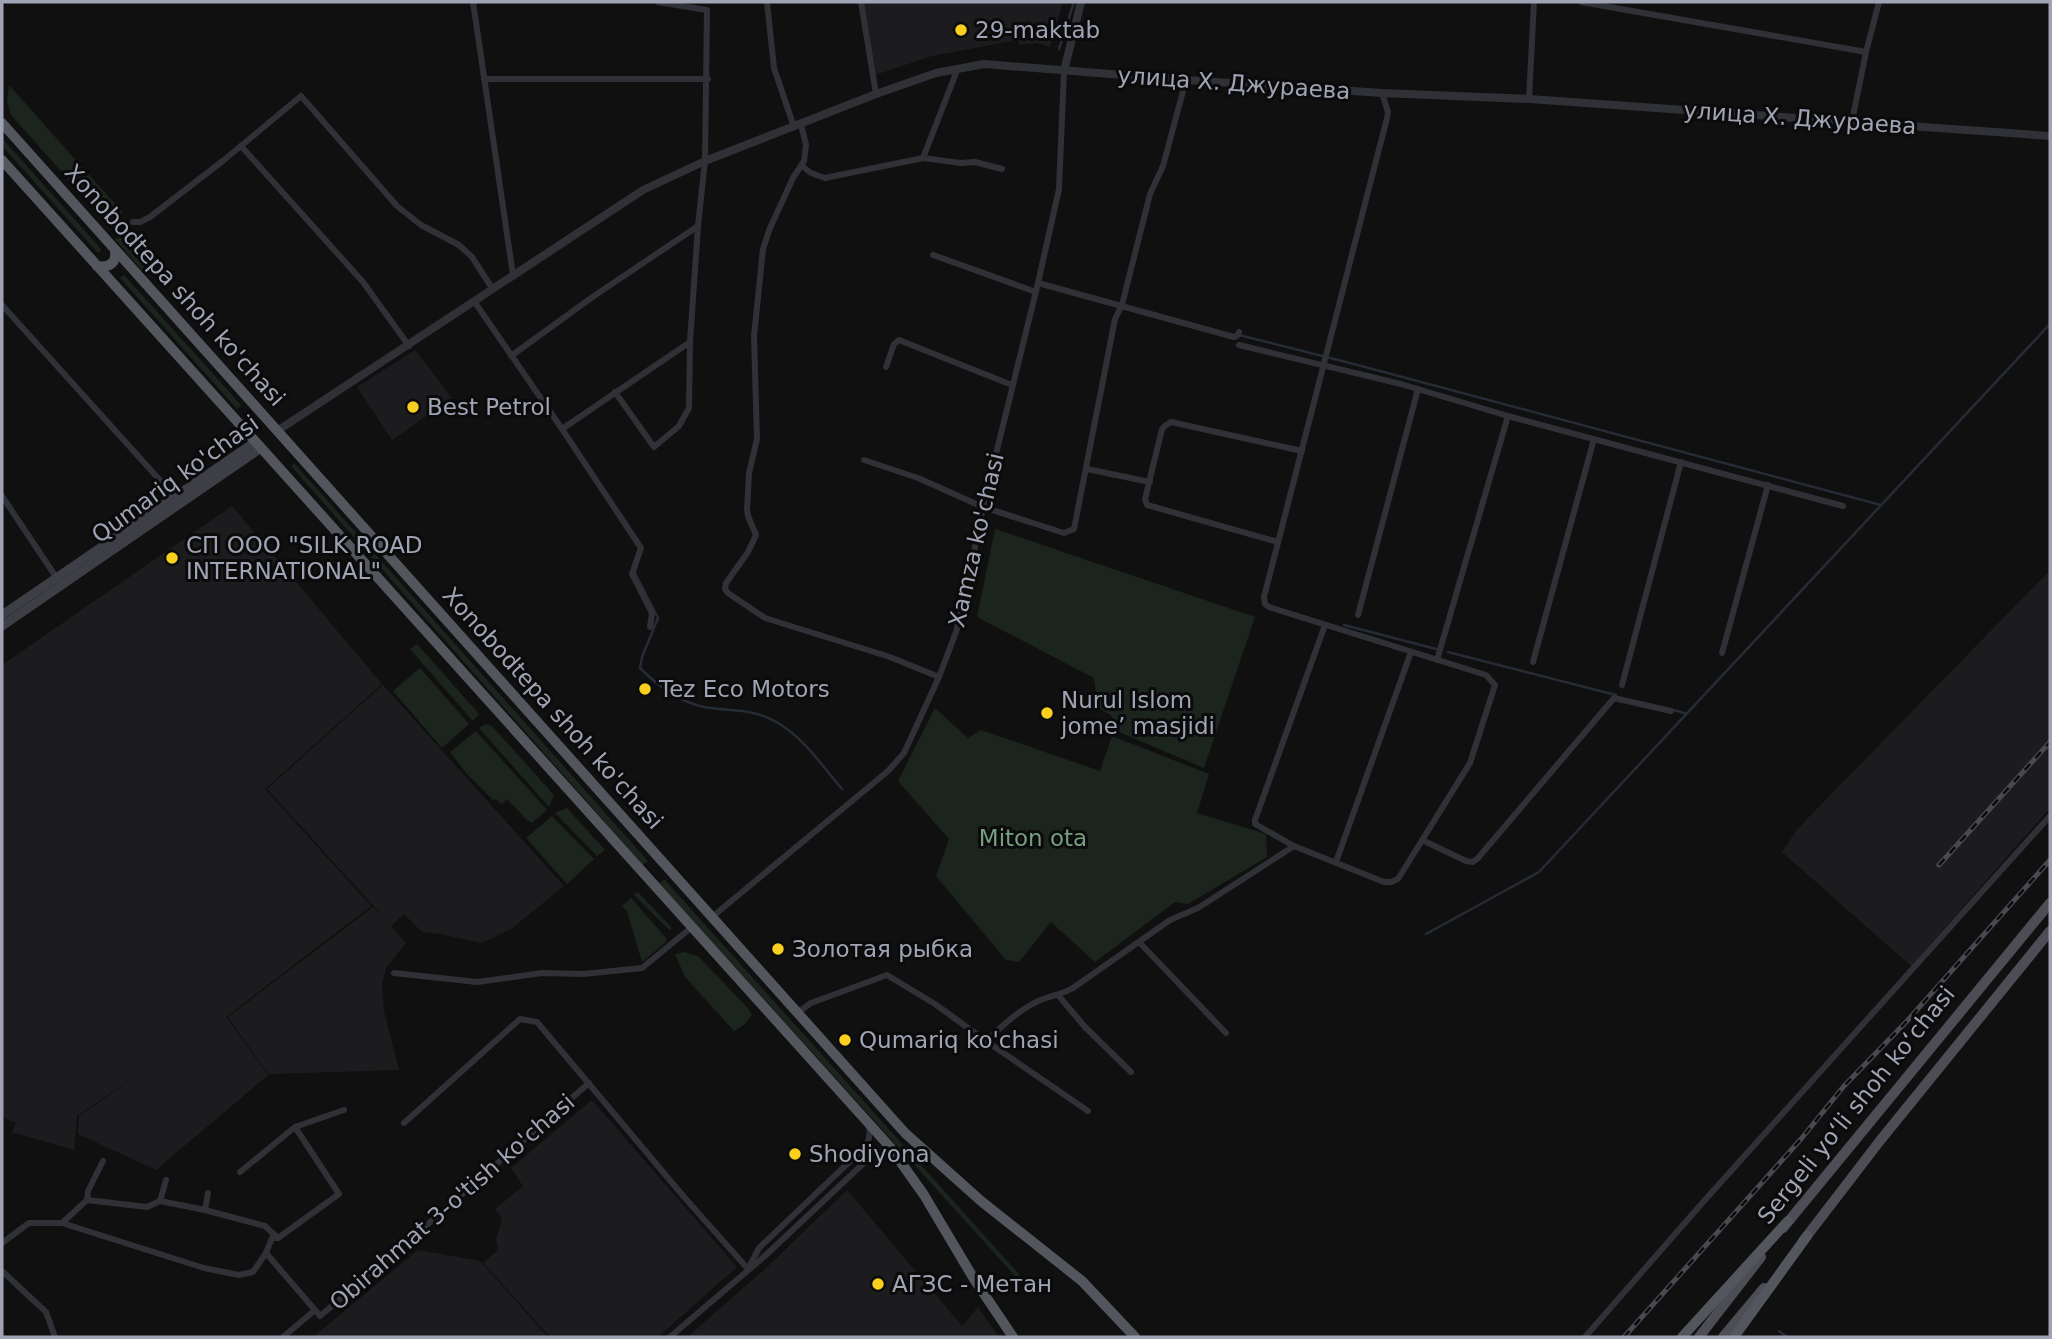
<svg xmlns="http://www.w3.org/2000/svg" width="2052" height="1339" font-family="'DejaVu Sans',sans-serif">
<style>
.built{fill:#1c1c1e}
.green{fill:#1c241e}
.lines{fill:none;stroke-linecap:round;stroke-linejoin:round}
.stream{stroke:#262c35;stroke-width:2.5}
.minor{stroke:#303136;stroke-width:6}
.tertiary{stroke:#303136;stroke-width:8}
.secondary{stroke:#3e3f46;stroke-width:9}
.primary{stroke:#4c4d55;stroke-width:10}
.trunk{stroke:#54565e;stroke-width:10}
.rail-casing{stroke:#494a51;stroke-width:5}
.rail{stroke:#0b0b0c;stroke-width:2.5;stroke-dasharray:8;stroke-linecap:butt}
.poi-dot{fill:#fbcf1e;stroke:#0b0b0c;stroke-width:2.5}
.labels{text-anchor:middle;stroke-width:6;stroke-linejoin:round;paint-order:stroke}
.poi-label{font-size:23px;fill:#a0a3b3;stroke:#0b0b0c;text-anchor:start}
.street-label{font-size:23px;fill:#a0a3b3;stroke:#0b0b0c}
.park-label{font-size:23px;fill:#759f7e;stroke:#0b0b0c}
</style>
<rect width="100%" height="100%" fill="#101011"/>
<g class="built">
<path d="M862 2H1063L1050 47 1038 43 1020 45 1017 40 932 56 875 75Z"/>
<path d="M415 350 452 398 392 440 357 387Z"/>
<path d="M232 506 382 684 265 789 371 906 226 1017 268 1075 156 1170 78 1134 79 1116 150 1066 77 1116 74 1150 12 1132 16 1123 2 1117V665Z"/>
<path d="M2050 570V808L1911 966 1782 852 1796 831 1806 820Z"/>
<path d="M383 685 564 886 511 929 482 943 440 934 422 932 404 914 391 926 406 943 386 968 382 985 384 1011 399 1070 268 1074 228 1017 373 907 388 922 267 789Z"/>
<path d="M592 1100 737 1267 658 1337H550L483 1263 498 1250 496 1239 502 1219 495 1209 523 1186 511 1168Z"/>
<path d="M847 1190 962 1326 978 1307 999 1337H687L764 1270Z"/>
<path d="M418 1250 480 1261 548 1337H313Z"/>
</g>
<g class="green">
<path d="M9 85 122 212 119 223 114 225 108 224 11 115 7 101Z"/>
<path d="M2 138 101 249 100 252H97L2 146Z"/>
<path d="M132 235 147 273 145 274 115 239Z"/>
<path d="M124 275 241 405 237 409 120 278Z"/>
<path d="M294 463 648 861 643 865 291 466Z"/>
<path d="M995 529 1255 617 1204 768 1119 732 1111 715 1098 708 1094 678 977 617Z"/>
<path d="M417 644 479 714 473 721 410 649Z"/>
<path d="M420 668 469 724 442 748 393 691Z"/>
<path d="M935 708 968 738 981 730 1100 771 1112 736 1209 774 1197 813 1266 834 1267 857 1188 904 1175 902 1095 962 1051 922 1019 962 1006 960 936 876 949 839 898 781Z"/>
<path d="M486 724 492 726 554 795 549 807 479 728Z"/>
<path d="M476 731 547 810 532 823 527 820 507 799 502 804 496 799 493 800 466 773 450 752Z"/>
<path d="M567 808 605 850 597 856 555 813Z"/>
<path d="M552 816 594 859 567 884 526 838Z"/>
<path d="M665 880 1019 1274V1277H1016L660 884 661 881Z"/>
<path d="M638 892 671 927V930L668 929 634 895Z"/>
<path d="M631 898 667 939 666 942 642 962 627 911 622 906Z"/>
<path d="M684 952 698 956 746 1006 752 1015 744 1025 734 1031 685 977 675 954Z"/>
</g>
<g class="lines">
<g class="stream">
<path d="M1059 49 1074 2"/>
<path d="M1239 335 1350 363 1881 505"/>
<path d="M635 573 658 618 642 657 640 668C657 685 680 702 704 707 731 712 751 707 778 723 804 738 823 767 842 789"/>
<path d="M1344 625 1436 649"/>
<path d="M1448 652 1616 695"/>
<path d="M1674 710 1687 714"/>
<path d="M1426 934 1539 872 2050 324"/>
<path d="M1779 1331 1787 1337"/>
</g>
<g class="minor">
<path d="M473 2 513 275"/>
<path d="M767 2 774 68 794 127"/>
<path d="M861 2 876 94"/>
<path d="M1581 2 1866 52"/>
<path d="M484 79H708"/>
<path d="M1529 99 1534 2"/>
<path d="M1852 121 1866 52 1879 2"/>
<path d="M801 124 806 145 804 161 793 178 770 228 763 249 754 336 757 439 749 473 747 510 748 516 756 535 748 552 726 583 725 589 728 593 765 618 890 657 939 677"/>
<path d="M241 146 363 282 409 346"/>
<path d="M923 158 958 68"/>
<path d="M802 166 811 173 825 178 923 158 961 163 975 162 1002 169"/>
<path d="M133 222H140L150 217 224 160 301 96 397 206 421 225 459 245 472 257 492 288"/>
<path d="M933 255 1036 292"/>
<path d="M1038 283 1234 337 1237 336 1239 332"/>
<path d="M474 301 562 429 641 548 632 574 652 613 650 627"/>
<path d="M2 305 166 487 175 500"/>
<path d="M1239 345 1401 384 1508 416 1843 506"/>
<path d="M511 356 594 296 698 226"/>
<path d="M886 367 894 344 899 340 1012 385"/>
<path d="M615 392 654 447 679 426 689 408 690 342 698 226 705 161 707 10 658 2"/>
<path d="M562 429 690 342"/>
<path d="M864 460 918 478 983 507 1064 533 1074 529 1115 319 1122 305 1150 194 1163 166 1186 80"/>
<path d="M1087 469 1150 482"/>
<path d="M2 496 58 580"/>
<path d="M1278 542 1147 505 1145 499 1162 429 1166 425 1171 422 1302 451"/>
<path d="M1358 615 1418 389"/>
<path d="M1325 625 1255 820V824L1294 846 1384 882H1391L1398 879 1470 763 1495 685 1486 675 1269 607 1265 604 1264 597 1387 118 1388 112 1382 93"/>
<path d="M1722 653 1768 485"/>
<path d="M1437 660 1508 416"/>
<path d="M1533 662 1594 439"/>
<path d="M1622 685 1681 462"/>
<path d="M1422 840 1466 861 1473 862 1478 858 1614 698 1671 711"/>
<path d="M1336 862 1411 652"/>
<path d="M712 917 888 771 904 753 939 677 956 632 964 601 983 507 1038 283 1059 189 1064 71"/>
<path d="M1139 942 1226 1033"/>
<path d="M394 973 477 982 542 973 583 974 642 968 692 927"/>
<path d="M1058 995 1085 1027 1131 1072"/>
<path d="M797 1013 811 1003 887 975 935 1004 986 1041 1088 1111"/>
<path d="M986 1041C1002 1026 1024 1005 1046 998 1055 995 1064 993 1073 988L1170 920 1198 908 1294 846"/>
<path d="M404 1123 520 1019 537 1022 684 1197 748 1269"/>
<path d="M240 1172 295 1127 344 1110"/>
<path d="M87 1200 147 1207 160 1201 205 1210 265 1226 278 1238"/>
<path d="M160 1201 166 1180"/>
<path d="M205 1210 208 1193"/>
<path d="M62 1223 204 1268 239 1275 253 1272 266 1253 315 1310"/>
<path d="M2 1243 29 1223H62L87 1200 88 1191 103 1161"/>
<path d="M266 1253 272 1238H278L339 1194 295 1127"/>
<path d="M749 1267 759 1248 866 1146C870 1138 871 1132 868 1124"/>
<path d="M2 1271 46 1312 55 1337"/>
<path d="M283 1337 315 1310 320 1316 411 1239 589 1083"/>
<path d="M670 1337 766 1255 867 1160 890 1147"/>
<path d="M1585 1337 1704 1201 2050 816"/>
</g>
<g class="tertiary">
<path d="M1064 71 1081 2"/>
<path d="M277 431 643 190 705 161 876 94 936 73 984 64 1186 80 1382 93 1529 99 2050 136"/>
</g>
<g class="secondary">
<path d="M2 615 255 442"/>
<path d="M2 626 261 448"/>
</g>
<g class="primary">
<path d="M1783 1228 2050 903"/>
<path d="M1803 1241 1879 1142 2050 931"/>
<path d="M1699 1337 1761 1257"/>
<path d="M1723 1337 1764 1288"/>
</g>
<g class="trunk">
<path d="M2 123 905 1133 981 1201 1082 1281 1135 1337"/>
<path d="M2 160 890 1147 924 1195 974 1279 1013 1337"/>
<path d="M97 266C109 268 117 263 115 251"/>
<path d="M1682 1337 1788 1221"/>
<path d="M1734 1337 1807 1236"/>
</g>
<g class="rail-casing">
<g id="rail">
<path d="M1939 865 2050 742"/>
<path d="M1624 1337 1801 1139 1844 1086 1907 1021 2050 860"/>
</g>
</g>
<use href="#rail" class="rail"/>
</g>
<g class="poi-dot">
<circle cx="961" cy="30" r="7"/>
<circle cx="413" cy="407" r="7"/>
<circle cx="172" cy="558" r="7"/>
<circle cx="645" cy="689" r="7"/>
<circle cx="1047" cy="713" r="7"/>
<circle cx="778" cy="949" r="7"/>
<circle cx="845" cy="1040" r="7"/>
<circle cx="795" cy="1154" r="7"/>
<circle cx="878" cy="1284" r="7"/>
</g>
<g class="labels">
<g class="poi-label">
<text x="975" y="38">29-maktab</text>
<text x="427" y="415">Best Petrol</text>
<text x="186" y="553">СП ООО "SILK ROAD<tspan x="186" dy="26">INTERNATIONAL"</tspan></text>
<text x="659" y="697">Tez Eco Motors</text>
<text x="1061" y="708">Nurul Islom<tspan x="1061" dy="26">jome’ masjidi</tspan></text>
<text x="792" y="957">Золотая рыбка</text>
<text x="859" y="1048">Qumariq ko'chasi</text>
<text x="809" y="1162">Shodiyona</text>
<text x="892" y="1292">АГЗС - Метан</text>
</g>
<g class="street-label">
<text transform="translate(1234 83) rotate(4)" y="8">улица Х. Джураева</text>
<text transform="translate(1800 118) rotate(4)" y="8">улица Х. Джураева</text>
<text transform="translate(175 285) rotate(48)" y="8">Xonobodtepa shoh ko'chasi</text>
<text transform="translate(175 479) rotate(-36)" y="8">Qumariq ko'chasi</text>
<text transform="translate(976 540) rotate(-77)" y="8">Xamza ko'chasi</text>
<text transform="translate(553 708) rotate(48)" y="8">Xonobodtepa shoh ko'chasi</text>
<text transform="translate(1856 1105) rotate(-51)" y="8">Sergeli yo‘li shoh ko‘chasi</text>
<text transform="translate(452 1202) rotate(-41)" y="8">Obirahmat 3-o'tish ko'chasi</text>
</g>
<g class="park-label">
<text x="1033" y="846">Miton ota</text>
</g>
</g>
<rect width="2052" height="1339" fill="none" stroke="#a0a3b3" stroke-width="7"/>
</svg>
